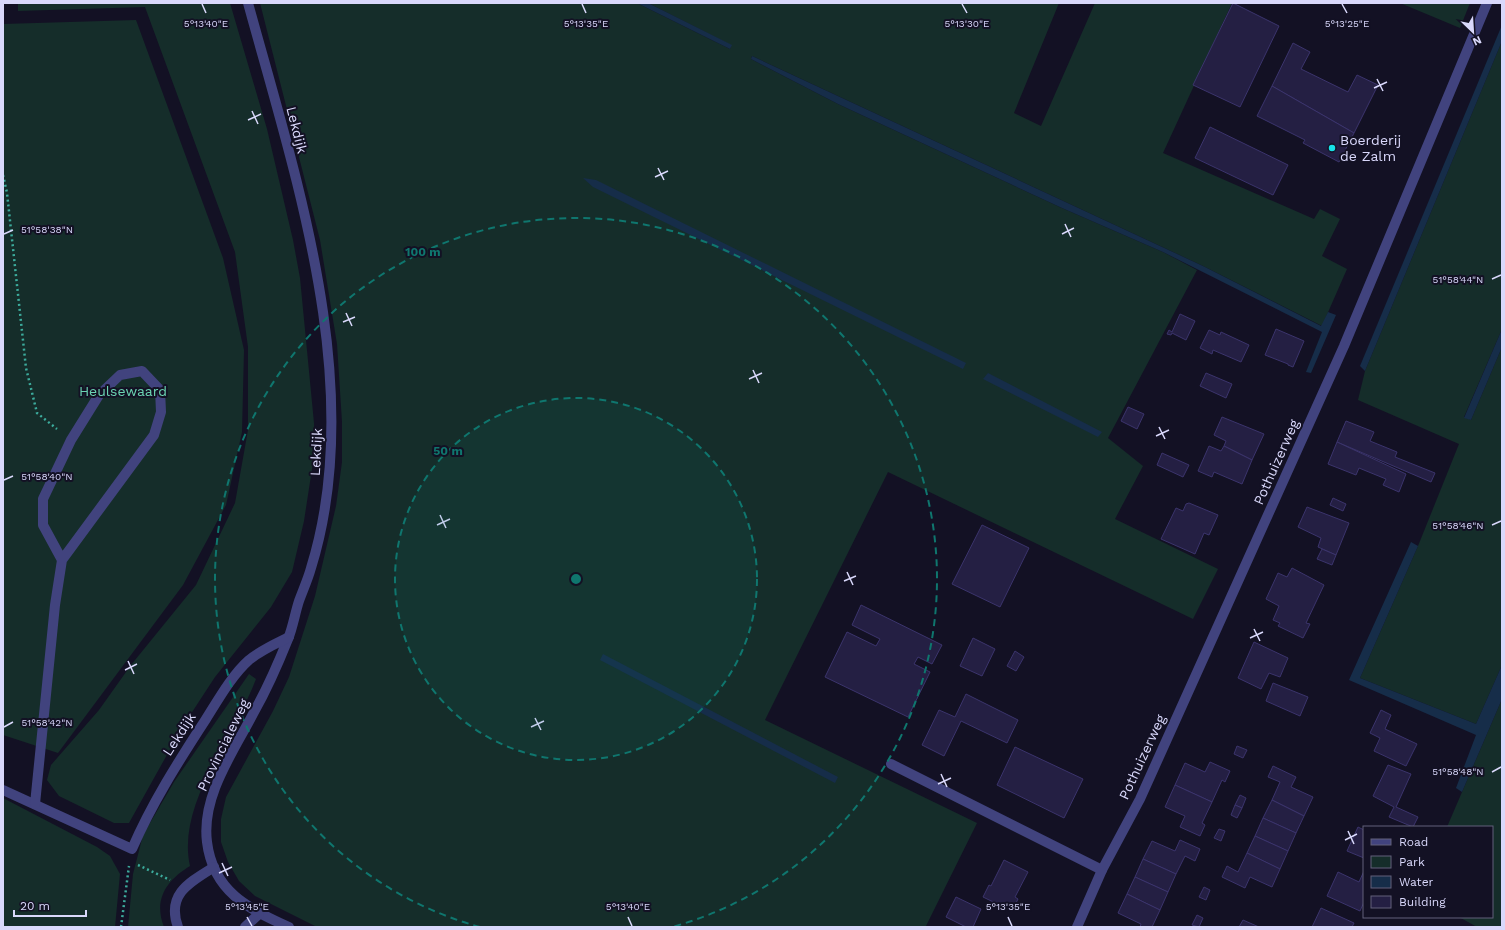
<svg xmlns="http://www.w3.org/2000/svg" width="1505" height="930" font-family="'Work Sans',sans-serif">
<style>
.green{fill:#152d2a}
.water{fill:#162d49}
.building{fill:#241f43;stroke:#3b346c}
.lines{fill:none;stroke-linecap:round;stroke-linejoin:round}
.path{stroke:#3cab9c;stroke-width:2.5;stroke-dasharray:2 3;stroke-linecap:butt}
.minor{stroke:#41437e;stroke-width:10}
.ticks{fill:none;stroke:#d9d8fb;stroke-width:1.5}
.ring{fill:none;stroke:#0f766e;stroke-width:2;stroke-dasharray:7 5}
.poi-dot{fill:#18e1e7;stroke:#131124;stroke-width:1.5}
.labels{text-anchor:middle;stroke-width:4;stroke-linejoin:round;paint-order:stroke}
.street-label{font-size:14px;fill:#d9d8fb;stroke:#131124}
.poi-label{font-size:14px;fill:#d9d8fb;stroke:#131124;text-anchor:start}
.park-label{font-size:14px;fill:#6bd4b2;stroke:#131124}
.ticks-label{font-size:10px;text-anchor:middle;fill:#d9d8fb;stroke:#131124;stroke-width:4;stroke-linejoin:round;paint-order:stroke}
.centre{fill:#0f766e;stroke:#131124;stroke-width:2}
.ring-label{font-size:12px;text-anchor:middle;font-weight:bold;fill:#0f766e;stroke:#131124;stroke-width:4;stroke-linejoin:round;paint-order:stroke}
</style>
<rect width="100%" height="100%" fill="#131124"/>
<g class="green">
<path d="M3 3V24L136 20 223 258 244 350 242 432 226 505 183 585 58 753 3 735Z"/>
<path d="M18 3H230L267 129 293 240 300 278 314 423V456L304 521 292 572 271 607 215 677 183 726 129 823H114L59 796 47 780 51 765 99 710 131 665 196 585 235 503 248 430V347L235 252 145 7 18 11Z"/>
<path d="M260 3H637L730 49 731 45 648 3H1059L1014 113 1041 126 1095 3H1232L1163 153 1314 219 1320 209 1340 219 1322 256 1347 269 1322 326 1203 266 752 56 751 59 838 104 1062 208 1163 252 1197 270 1108 438 1143 466 1115 519 1218 569 1193 619 888 472 765 720 977 823 926 926 928 927H317L255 896 239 881 228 862 221 842V819L226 797 273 711 289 677 315 596 336 506 342 462V422L337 344 320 240Z"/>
<path d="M1400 3H1470L1460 28Z"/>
<path d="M1502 41V329L1464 417 1471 420 1502 347V665L1476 724 1360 678 1418 546 1459 444 1358 400 1365 371Z"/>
<path d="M249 674 256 679C235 736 176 804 190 866 167 880 153 899 164 927H128L133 874 143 835 174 782Z"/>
<path d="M1502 699V927H1477L1459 917H1492V827H1447Z"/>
<path d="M3 798 97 847 110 856 120 874 115 927H3Z"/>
</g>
<g class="water">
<path d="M637 3H648L732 45 730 49Z"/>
<path d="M1502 25V41L1365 371 1360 366Z"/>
<path d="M752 56 1203 266 1321 326 1328 312 1336 315 1311 373 1306 372 1322 332 1163 252 1062 208 838 104 751 59Z"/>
<path d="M583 178 596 180 966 363 963 369 593 187Z"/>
<path d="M1502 329V347L1471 420 1464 418Z"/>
<path d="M988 373 1102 432 1098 437 983 379Z"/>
<path d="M1411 542 1418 546 1360 678 1476 724 1502 665V699L1462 792 1456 788 1476 735 1349 680Z"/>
<path d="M603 654 838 777 835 783 600 660Z"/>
</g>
<g class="building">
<path d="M1233 3 1279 26 1240 107 1193 85Z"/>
<path d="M1293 43 1310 52 1301 69 1348 92 1357 75 1378 85 1354 133 1272 86Z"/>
<path d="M1272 86 1354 133 1339 162 1303 143 1305 140 1257 116Z"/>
<path d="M1210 127 1288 165 1273 195 1195 158Z"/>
<path d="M1180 314 1195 321 1186 340 1172 333 1171 335 1167 334 1169 330 1172 332Z"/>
<path d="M1276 329 1304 341 1293 367 1288 365V364L1265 355Z"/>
<path d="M1209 330 1220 335 1221 332 1249 345 1241 362 1213 350 1212 354 1200 348Z"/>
<path d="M1206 373 1232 384 1226 398 1200 386Z"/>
<path d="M1128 407 1144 414 1137 429 1121 421Z"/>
<path d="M1222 417 1264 434 1252 460 1224 446 1226 441 1214 435Z"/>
<path d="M1346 421 1374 432 1370 441 1397 452 1395 457 1435 473 1431 482 1337 442Z"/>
<path d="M1337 442 1406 474 1399 492 1383 485 1386 479 1359 468 1356 475 1328 464Z"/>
<path d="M1209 446 1221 451 1224 446 1252 460 1242 484 1214 472 1212 477 1198 471Z"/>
<path d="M1162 453 1189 465 1183 477 1157 465Z"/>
<path d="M1333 498 1346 504 1343 511 1330 505Z"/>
<path d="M1189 503 1218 515 1209 535 1204 533 1195 554 1161 539 1176 508 1183 511 1186 504Z"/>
<path d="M1307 507 1349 523 1336 555 1318 547 1321 538 1298 527Z"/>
<path d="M982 525 1029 548 1000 607 952 584Z"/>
<path d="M1322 549 1336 555 1332 565 1317 559Z"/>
<path d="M1292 568 1324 585 1306 623 1310 624 1303 638 1278 626 1280 623 1273 620 1279 606 1266 599 1278 573 1287 577Z"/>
<path d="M861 605 942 645 932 664 918 657 914 664 930 672 908 717 825 677 847 632 876 646 880 639 852 625Z"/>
<path d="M973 638 995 649 982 676 960 666Z"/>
<path d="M1254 642 1288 658 1280 677 1269 673 1261 689 1238 678Z"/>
<path d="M1015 651 1024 657 1016 671 1007 666Z"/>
<path d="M1273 683 1308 697 1300 716 1266 701Z"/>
<path d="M966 694 1018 720 1007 743 961 721 944 756 922 745 939 710 955 717Z"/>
<path d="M1381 710 1391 715 1385 729 1417 744 1406 766 1374 751 1380 738 1370 733Z"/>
<path d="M1237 746 1247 750 1243 758 1234 754Z"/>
<path d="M1015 747 1083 779 1064 818 997 785Z"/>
<path d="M1210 762 1230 771 1225 782 1222 780 1212 802 1175 785 1185 763 1205 772Z"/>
<path d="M1388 765 1411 774 1396 807 1418 817 1413 827 1389 817 1394 807 1373 796Z"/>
<path d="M1273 766 1296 777 1291 787 1313 797 1304 816 1272 800 1280 782 1268 777Z"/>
<path d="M1175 785 1212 802 1202 823 1205 825 1200 836 1180 827 1185 816 1165 807Z"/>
<path d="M1240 795 1246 798 1242 808 1235 805Z"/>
<path d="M1272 800 1304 816 1296 833 1263 818Z"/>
<path d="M1235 805 1242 808 1237 818 1231 815Z"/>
<path d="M1263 818 1296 833 1288 851 1255 836Z"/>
<path d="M1358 827 1364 830V858L1347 851Z"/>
<path d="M1219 829 1225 831 1221 841 1214 838Z"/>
<path d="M1255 836 1288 851 1280 869 1247 853Z"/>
<path d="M1180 840 1200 849 1195 861 1185 856 1176 874 1143 859 1152 841 1175 851Z"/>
<path d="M1247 853 1280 869 1272 887 1250 877 1245 888 1222 877 1227 866 1238 872Z"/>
<path d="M1143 859 1176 874 1168 892 1135 877Z"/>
<path d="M1004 860 1028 872 1015 897 1018 899 1012 911 983 897 989 885 991 886Z"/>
<path d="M1364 871V902L1360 911 1327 896 1338 872 1359 882Z"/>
<path d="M1135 877 1168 892 1160 910 1127 894Z"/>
<path d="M1204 887 1210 890 1206 900 1199 897Z"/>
<path d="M1127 894 1160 910 1152 927H1140L1141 924 1118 913Z"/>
<path d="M956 897 981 909 973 927H966L946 917Z"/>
<path d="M1321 908 1354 923 1352 927H1312Z"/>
<path d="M1197 915 1203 918 1199 927 1192 925Z"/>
<path d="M1243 920 1259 927H1239Z"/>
</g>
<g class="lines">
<g class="path">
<path d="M3 175 7 193 26 368 37 413 57 429"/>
<path d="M138 865 170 880"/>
<path d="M121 927 129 866"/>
</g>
<g class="minor">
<path d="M248 3C296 178 367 388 311 568 308 579 303 590 299 601 295 613 293 627 288 639 278 664 267 689 254 712 234 751 201 796 207 842 213 891 248 909 289 927"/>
<path d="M891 764 1102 870"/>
<path d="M3 790 132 849C152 803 178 762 206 719 218 700 232 675 249 660 261 650 275 644 289 637"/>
<path d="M35 804 55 605 62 560 154 435 161 412 160 390 142 371 120 375 99 395 71 440 43 499V525L62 560"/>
<path d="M178 927C166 894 190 882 214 867"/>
<path d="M245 927 259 914"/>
<path d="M1077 927 1102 870 1140 799 1344 346 1487 3"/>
</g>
</g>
<path class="ticks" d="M202 4 206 13M582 4 586 13M962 4 967 13M1342 4 1347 13M1377 79 1383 91M1374 88 1387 82M252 111 258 124M248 120 261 114M658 168 664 180M655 177 668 171M1065 224 1071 237M4 234 13 230M1062 234 1074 228M1492 279 1501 275M346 313 352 326M343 322 355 317M753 370 759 383M749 379 762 373M1159 427 1165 439M1156 436 1169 430M4 480 13 476M440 515 446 528M437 525 450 519M1492 525 1501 521M847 572 853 585M844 581 856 576M1254 629 1260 641M1250 638 1263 632M128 661 134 674M125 670 137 664M535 718 541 730M4 727 13 722M531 727 544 721M1492 772 1501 767M941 774 947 787M938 784 951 778M1348 831 1354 844M1345 840 1357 834M222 863 228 876M219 873 232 867M247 917 252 926M628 917 632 926M1008 917 1012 926"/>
<circle cx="576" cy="579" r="181" fill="#0f766e" fill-opacity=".12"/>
<g class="ring">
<circle cx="576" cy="579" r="181"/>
<path d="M480 927A361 361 0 1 1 672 927"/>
</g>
<circle class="poi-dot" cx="1332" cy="148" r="4"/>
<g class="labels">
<g class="street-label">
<text transform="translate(297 130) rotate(76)" y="5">Lekdijk</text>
<text transform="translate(316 452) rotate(-87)" y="5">Lekdijk</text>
<text transform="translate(1276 462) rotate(-66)" y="5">Pothuizerweg</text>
<text transform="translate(179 734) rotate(-57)" y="5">Lekdijk</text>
<text transform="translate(223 745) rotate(-64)" y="5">Provincialeweg</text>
<text transform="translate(1142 757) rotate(-65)" y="5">Pothuizerweg</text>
</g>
<g class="poi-label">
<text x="1340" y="145">Boerderij<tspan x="1340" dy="16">de Zalm</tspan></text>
</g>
<g class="park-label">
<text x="123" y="396">Heulsewaard</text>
</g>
</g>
<g class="ticks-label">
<text x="206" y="27">5°13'40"E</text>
<text x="586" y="27">5°13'35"E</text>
<text x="967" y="27">5°13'30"E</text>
<text x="1347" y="27">5°13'25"E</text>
<text x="47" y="233">51°58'38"N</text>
<text x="1458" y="283">51°58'44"N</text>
<text x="47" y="480">51°58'40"N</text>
<text x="1458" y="529">51°58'46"N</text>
<text x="47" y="726">51°58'42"N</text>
<text x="1458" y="775">51°58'48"N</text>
<text x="247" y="910">5°13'45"E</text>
<text x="628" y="910">5°13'40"E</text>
<text x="1008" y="910">5°13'35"E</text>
</g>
<circle cx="576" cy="579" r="6" class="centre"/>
<g class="ring-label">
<text x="423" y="256">100 m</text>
<text x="448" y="455">50 m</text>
</g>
<rect width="1505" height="930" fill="none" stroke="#d9d8fb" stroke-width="8"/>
<rect x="1363" y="826" width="130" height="92" fill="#131124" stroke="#62617a"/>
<rect x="1371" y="839" width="20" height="6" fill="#41437e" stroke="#62617a"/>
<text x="1399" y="846" font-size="12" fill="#d9d8fb">Road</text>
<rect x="1371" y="856" width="20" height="12" fill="#152d2a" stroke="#62617a"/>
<text x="1399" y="866" font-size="12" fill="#d9d8fb">Park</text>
<rect x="1371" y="876" width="20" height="12" fill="#162d49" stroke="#62617a"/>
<text x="1399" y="886" font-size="12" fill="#d9d8fb">Water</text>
<rect x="1371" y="896" width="20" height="12" fill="#241f43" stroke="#62617a"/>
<text x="1399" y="906" font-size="12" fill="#d9d8fb">Building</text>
<g transform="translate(1473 32) rotate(155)" stroke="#131124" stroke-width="3" paint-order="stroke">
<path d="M0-3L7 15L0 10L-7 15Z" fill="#d9d8fb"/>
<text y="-6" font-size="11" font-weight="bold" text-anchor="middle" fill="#d9d8fb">N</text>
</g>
<path d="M14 910v6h72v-6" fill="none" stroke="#d9d8fb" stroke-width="2"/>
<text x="20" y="910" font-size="12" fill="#d9d8fb" stroke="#131124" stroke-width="3" paint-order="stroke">20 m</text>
</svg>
